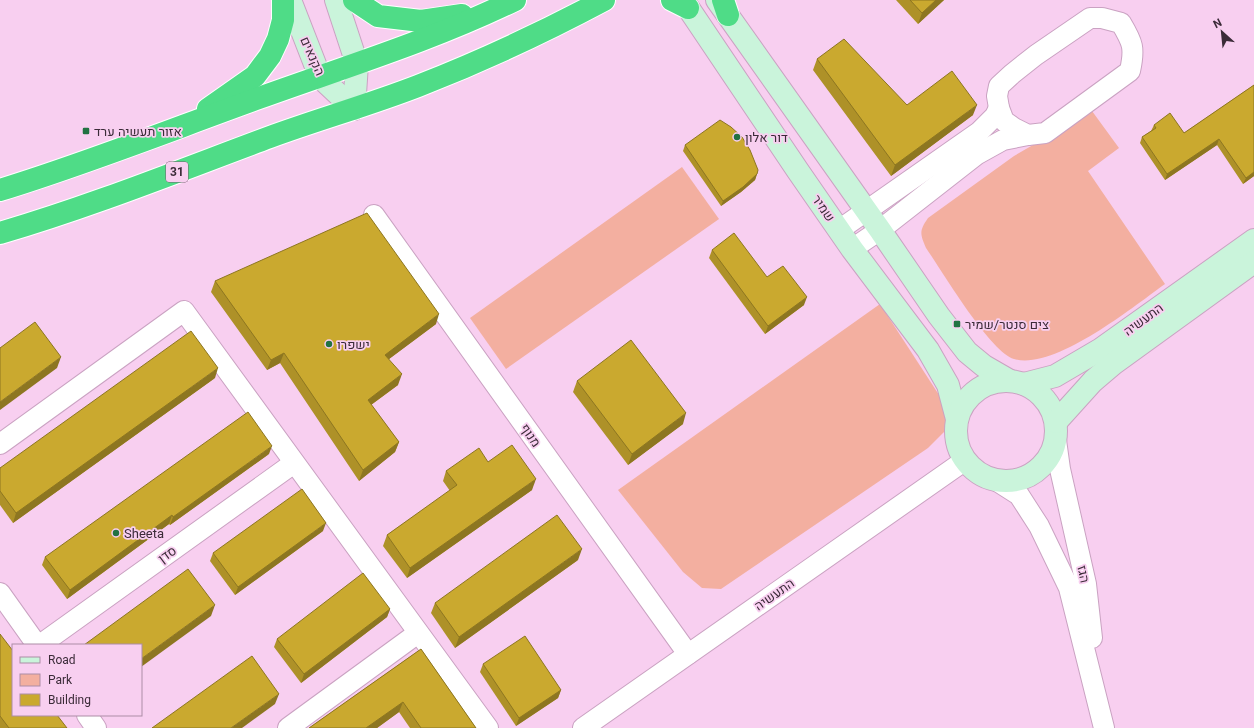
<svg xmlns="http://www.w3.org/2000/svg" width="1254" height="728" font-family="Roboto,Heebo,sans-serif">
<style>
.green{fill:#f3afa0}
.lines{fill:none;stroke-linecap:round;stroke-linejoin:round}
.street-casing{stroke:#caa2c2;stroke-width:22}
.secondary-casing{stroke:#caa2c2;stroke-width:24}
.highway-casing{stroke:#fff;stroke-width:24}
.street{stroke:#fff;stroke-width:20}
.secondary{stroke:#caf4db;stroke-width:22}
.highway{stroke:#4fdc87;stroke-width:22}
.wall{fill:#ae9128}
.shaded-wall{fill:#8d7621}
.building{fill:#caa92f;stroke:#8d7621}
.poi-dot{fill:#227242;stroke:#f8cff0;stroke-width:1.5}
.labels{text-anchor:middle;stroke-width:3.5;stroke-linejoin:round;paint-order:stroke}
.shield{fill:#f8cff0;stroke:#745c6f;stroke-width:1}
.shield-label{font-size:12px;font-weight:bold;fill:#3b2b38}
.street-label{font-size:13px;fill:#3b2b38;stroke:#f8cff0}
.poi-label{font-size:13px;fill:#3b2b38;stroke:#f8cff0;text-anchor:start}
</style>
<rect width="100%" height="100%" fill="#f8cff0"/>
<g class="green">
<path d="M1092 111 1119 148 1088 171 1165 284C1133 307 1054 371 1014 359 990 352 942 271 926 248 920 234 919 231 928 218L1014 156Z"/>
<path d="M682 167 719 219 506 369 470 318Z"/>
<path d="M880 304 941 398 947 416 944 432 928 448 721 589 702 588 683 572 618 490Z"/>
</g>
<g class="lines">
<g class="street-casing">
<g id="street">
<path d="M1090 18H1102L1121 23C1133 43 1135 48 1130 71L1045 133 1028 135 1014 128 1004 121 999 108 997 96 999 86 1012 74 1036 55Z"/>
<path d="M374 215 688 654"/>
<path d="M839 230 979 132 995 116 999 108"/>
<path d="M852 249 880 230 976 155 1003 140 1028 135"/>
<path d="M1056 440 1060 469 1086 584 1092 638"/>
<path d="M0 444 184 311 488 728"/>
<path d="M997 481 1019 495 1039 526 1069 588 1104 728"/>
<path d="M0 593 37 645"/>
<path d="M40 645 294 463"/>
<path d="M87 715 96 728"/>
<path d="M288 728 418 633"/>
<path d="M583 728 964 461"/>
</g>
</g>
<g class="secondary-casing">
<g id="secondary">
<path d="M290 0 320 77 354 109"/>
<path d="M336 0 357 64 354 109"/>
<path d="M683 0 798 171 852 249 928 350 948 385 957 419"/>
<path d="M717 0 880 230 939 316 967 352 984 366 1010 381"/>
<circle cx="1006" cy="431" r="50"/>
<path d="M1024 384 1055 376 1101 349 1254 240"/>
<path d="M1056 422 1093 381 1113 364 1254 262"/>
</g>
</g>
<g class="highway-casing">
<g id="highway">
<path d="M354 0 378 16 421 21 462 15"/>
<path d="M672 0 688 8"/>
<path d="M723 0 728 15"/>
<path d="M208 109 255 76 270 56 278 39 283 20V0"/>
<path d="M0 190C88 163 173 129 259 98 345 67 433 40 515 0"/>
<path d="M0 233C92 206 181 170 270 137 319 119 369 105 418 86 482 61 544 32 604 0"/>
</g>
</g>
<use href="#street" class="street"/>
<use href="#secondary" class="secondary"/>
<use href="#highway" class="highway"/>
</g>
<g class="wall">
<path d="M896 0H944L918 24Z"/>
<path d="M817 59 907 105 973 115 891 176 813 70Z"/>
<path d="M1254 85V176L1243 184 1217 145 1165 180 1140 143 1142 137 1151 131 1154 125 1184 133Z"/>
<path d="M685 145 757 174 755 180 741 192 721 206 683 151Z"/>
<path d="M712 250 804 305 765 334 709 258Z"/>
<path d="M215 281 436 324 389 359 398 385 371 405 399 442 395 452 359 481 280 363 267 370 211 292Z"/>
<path d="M215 378 13 523 0 505V468Z"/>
<path d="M577 381 683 424 628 465 573 392Z"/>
<path d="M269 454 170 525 169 524 67 599 42 565 45 557Z"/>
<path d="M488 462 532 490 407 578 383 546 387 535 450 491 443 481 446 471Z"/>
<path d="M323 531 235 595 210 561 213 553Z"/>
<path d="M578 560 455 648 431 613 435 603Z"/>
<path d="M390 609 387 617 301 683 274 647 277 639Z"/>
<path d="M0 634 13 715 67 728H0Z"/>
<path d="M421 649 476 728H410L399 712 377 728H309Z"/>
<path d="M483 664 561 690 558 698 516 726 480 672Z"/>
</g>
<g class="shaded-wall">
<path d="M936 0H944L918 24 922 13Z"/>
<path d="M977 105 973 115 891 176 895 165Z"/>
<path d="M1219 139 1217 145 1165 180 1167 174Z"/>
<path d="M1254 172V176L1243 184 1246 178Z"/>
<path d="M757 174 755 180 741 192 721 206 723 201Z"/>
<path d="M807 297 804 305 765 334 768 326Z"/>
<path d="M439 314 436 324 381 365 385 355Z"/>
<path d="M284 353 280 363 267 370 271 360Z"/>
<path d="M61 357 57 368 0 410V402Z"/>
<path d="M218 368 215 378 13 523 16 513Z"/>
<path d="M402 374 398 385 364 410 368 400Z"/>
<path d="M686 413 683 424 628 465 632 454Z"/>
<path d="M399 442 395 452 359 481 363 470Z"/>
<path d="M272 446 269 454 170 525 173 517Z"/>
<path d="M536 479 532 490 407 578 410 568Z"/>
<path d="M172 515 169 524 67 599 70 590Z"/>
<path d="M326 523 323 531 235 595 238 587Z"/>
<path d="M582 549 578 560 455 648 459 637Z"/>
<path d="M215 605 211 616 141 667V659Z"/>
<path d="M390 609 387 617 301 683 304 674Z"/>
<path d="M561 690 558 698 516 726 519 718Z"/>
<path d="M279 694 275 704 242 728H231Z"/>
<path d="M403 702 399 712 377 728H366Z"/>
</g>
<g class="building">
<path d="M910 0H936L922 13Z"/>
<path d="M844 39 907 105 952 71 977 105 895 165 817 59Z"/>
<path d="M1254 85V172L1246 178 1219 139 1167 174 1142 137 1156 128 1154 125 1170 113 1184 133Z"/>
<path d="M720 120 731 127 742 137 750 150 758 170 757 174 743 187 723 201 685 145Z"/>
<path d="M367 213 439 314 385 355 402 374 368 400 399 442 363 470 284 353 271 360 215 281Z"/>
<path d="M734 233 767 277 783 266 807 297 768 326 712 250Z"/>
<path d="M35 322 61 357 0 402V348Z"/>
<path d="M191 331 218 368 16 513 0 491V468Z"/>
<path d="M631 340 686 413 632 454 577 381Z"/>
<path d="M248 412 272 446 173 517 172 515 70 590 45 557Z"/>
<path d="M512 445 536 479 410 568 387 535 457 485 446 471 479 448 488 462Z"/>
<path d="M302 489 326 523 238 587 213 553Z"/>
<path d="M557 515 582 549 459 637 435 603Z"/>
<path d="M188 569 215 605 141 659V645H84Z"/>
<path d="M363 573 390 609 304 674 277 639Z"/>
<path d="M0 634 13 651V715H57L67 728H9L0 716Z"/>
<path d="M525 636 561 690 519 718 483 664Z"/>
<path d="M421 649 476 728H421L403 702 366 728H309Z"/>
<path d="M252 656 279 694 231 728H152Z"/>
</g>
<g class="poi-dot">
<rect x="82" y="127" width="8" height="8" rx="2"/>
<circle cx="737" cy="137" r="4"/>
<rect x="953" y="320" width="8" height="8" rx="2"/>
<circle cx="329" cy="344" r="4"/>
<circle cx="116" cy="533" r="4"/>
</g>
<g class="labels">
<rect class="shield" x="166" y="162" width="22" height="20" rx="3"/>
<g class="shield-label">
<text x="177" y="176">31</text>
</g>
<g class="street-label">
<text transform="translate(313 56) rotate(66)" y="5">הקנאים</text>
<text transform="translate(824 208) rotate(55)" y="5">שמיר</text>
<text transform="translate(1143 319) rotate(-36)" y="5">התעשיה</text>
<text transform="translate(531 435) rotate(55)" y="5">מנוף</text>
<text transform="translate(167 554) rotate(-36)" y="5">סדן</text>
<text transform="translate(1084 574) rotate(78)" y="5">הגז</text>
<text transform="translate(774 594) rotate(-35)" y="5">התעשיה</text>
</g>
<g class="poi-label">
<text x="94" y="136">אזור תעשיה ערד</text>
<text x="745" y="142">דור אלון</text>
<text x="965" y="329">צים סנטר/שמיר</text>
<text x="337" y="349">ישפרו</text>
<text x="124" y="538">Sheeta</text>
</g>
</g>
<rect x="12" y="644" width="130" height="72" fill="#f8cff0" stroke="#ac8da6"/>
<rect x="20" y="657" width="20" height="6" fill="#caf4db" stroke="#ac8da6"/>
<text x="48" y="664" font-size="12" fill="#3b2b38">Road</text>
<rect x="20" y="674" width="20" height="12" fill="#f3afa0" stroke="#ac8da6"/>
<text x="48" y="684" font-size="12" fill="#3b2b38">Park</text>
<rect x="20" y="694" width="20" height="12" fill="#caa92f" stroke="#ac8da6"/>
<text x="48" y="704" font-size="12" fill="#3b2b38">Building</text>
<g transform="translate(1222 32) rotate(333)" stroke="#f8cff0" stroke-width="3" paint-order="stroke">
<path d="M0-3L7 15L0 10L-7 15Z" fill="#3b2b38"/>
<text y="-6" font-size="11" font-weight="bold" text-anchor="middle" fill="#3b2b38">N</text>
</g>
</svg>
